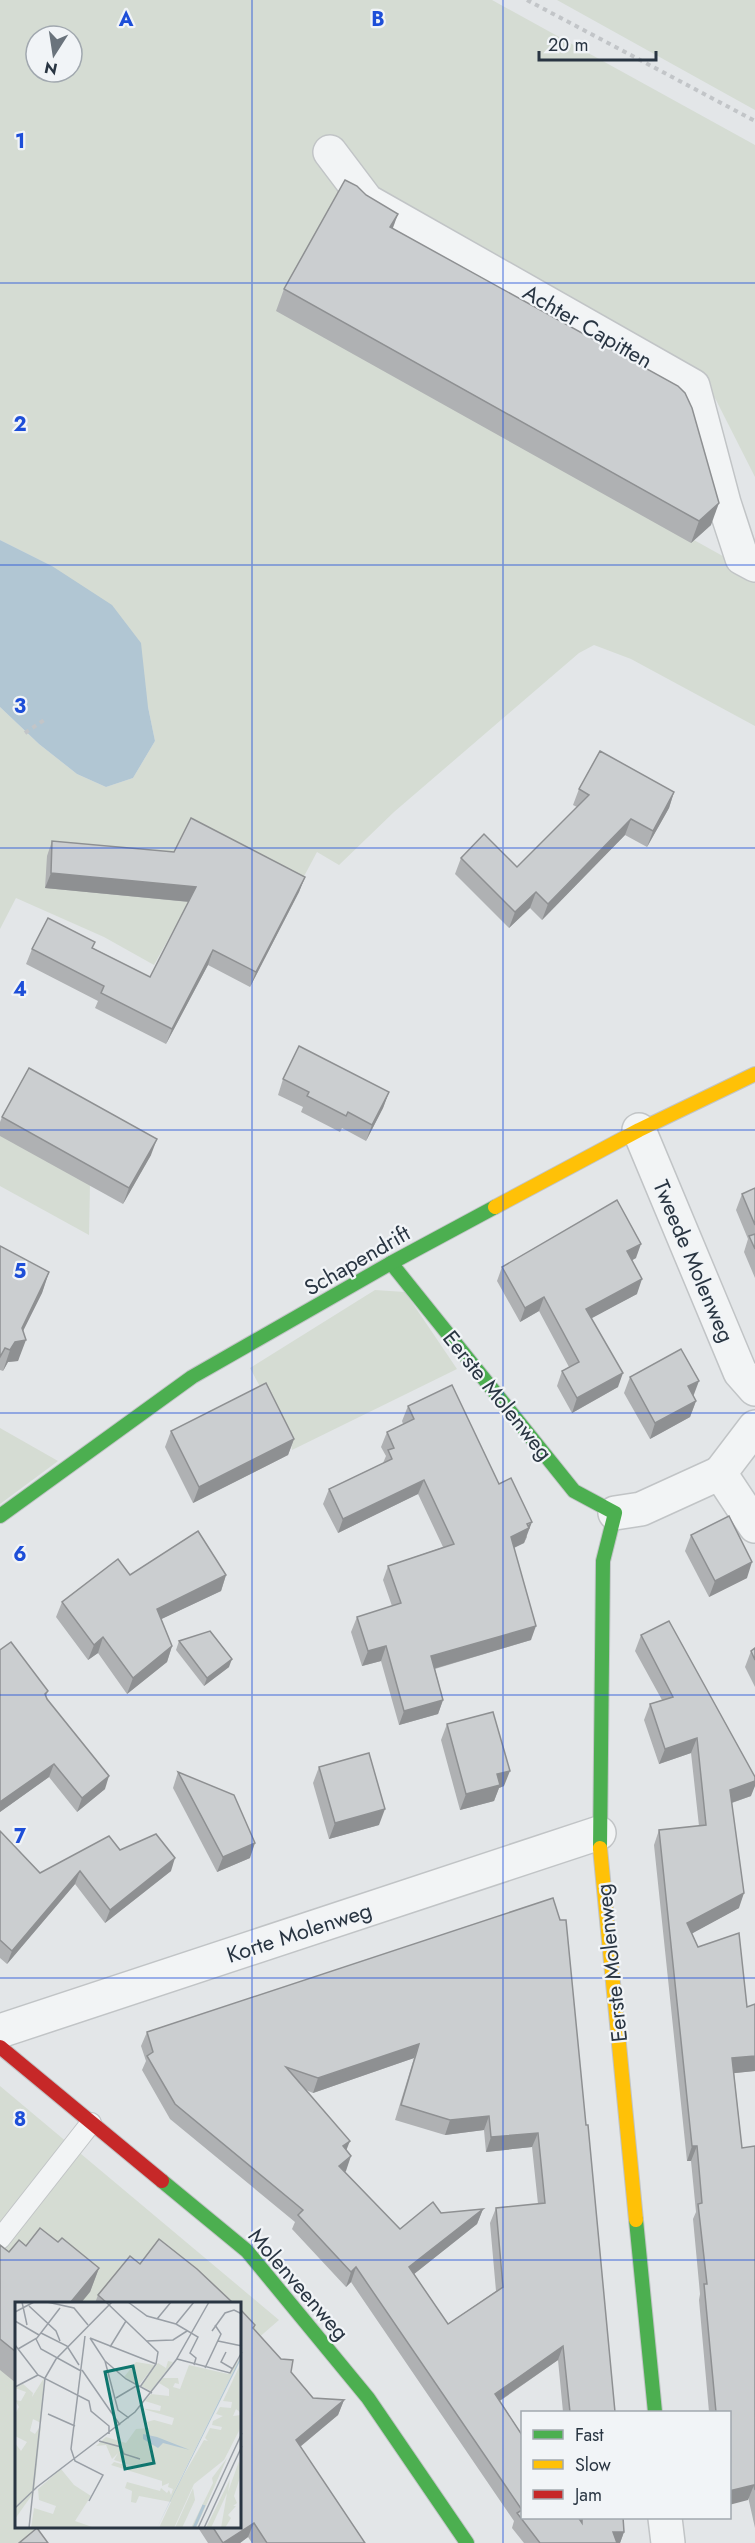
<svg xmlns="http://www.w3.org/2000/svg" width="755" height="2543" font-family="Jost,sans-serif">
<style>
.green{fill:#d5dcd3;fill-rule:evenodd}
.water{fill:#b1c6d3}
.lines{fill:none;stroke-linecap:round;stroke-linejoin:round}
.lane-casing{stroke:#c1c4c6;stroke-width:22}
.street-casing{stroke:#c1c4c6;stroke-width:36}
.fast-casing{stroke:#c1c4c6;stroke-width:16}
.slow-casing{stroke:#c1c4c6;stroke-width:16}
.jam-casing{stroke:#c1c4c6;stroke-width:16}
.path{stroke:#c2c5c8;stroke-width:4;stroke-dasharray:4.5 4.5;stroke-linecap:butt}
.lane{stroke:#f2f4f5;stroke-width:20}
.street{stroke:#f2f4f5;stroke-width:33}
.fast{stroke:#4caf50;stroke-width:14}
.slow{stroke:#ffc107;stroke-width:14}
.jam{stroke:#c62828;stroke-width:14}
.wall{fill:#afb1b3;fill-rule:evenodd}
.shaded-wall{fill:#8e9092}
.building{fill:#cbced0;stroke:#8e9092;stroke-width:1.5;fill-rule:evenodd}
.grid{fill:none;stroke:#1d4ed8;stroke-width:1.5;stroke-opacity:0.55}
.labels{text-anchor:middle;stroke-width:4.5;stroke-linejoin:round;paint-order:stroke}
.street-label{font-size:22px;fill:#293542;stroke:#f1f4f7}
.inset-river{fill:none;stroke:#b1c6d3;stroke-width:3}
.inset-road{fill:none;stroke:#999fa6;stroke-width:1.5}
.view{fill:#0f766e;fill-opacity:0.15;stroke:#0f766e;stroke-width:3}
.inset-edge{fill:none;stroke:#293542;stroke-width:3}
.grid-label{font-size:20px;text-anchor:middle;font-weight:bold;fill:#1d4ed8;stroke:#f1f4f7;stroke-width:4.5;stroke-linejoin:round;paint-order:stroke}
</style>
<rect width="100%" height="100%" fill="#e3e6e8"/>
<g class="green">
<path d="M0 0H492L755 145V477L716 400 704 381 301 321 755 574V726L631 659 594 645 579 653 394 812 339 865 317 852 263 953 185 909 154 965 104 937 16 898 0 929V707L39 744 77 774 106 787 133 778 155 741 148 707 52 566 0 540ZM36 36H72V72H36Z"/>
<path d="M557 0H755V110Z"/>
<path d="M0 1128 90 1184 89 1235 0 1186Z"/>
<path d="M375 1290 405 1292 457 1369 292 1450 291 1444 250 1368Z"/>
<path d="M0 1428 58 1461 0 1504Z"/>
<path d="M0 2086 279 2320 240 2354V2303H16V2526L43 2527 24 2543H0Z"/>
</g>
<path class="water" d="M0 540 52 566 112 605 141 643 148 707 155 741 133 778 106 787 77 774 39 744 0 707Z"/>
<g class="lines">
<g class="lane-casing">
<path id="lane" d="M0 2239 91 2123"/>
</g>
<g class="street-casing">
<g id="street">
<path d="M330 152 367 201 693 386 724 503 742 558 755 565"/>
<path d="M639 1130 740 1372 755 1389"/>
<path d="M755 1427 720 1473 755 1526"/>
<path d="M615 1513 641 1509 720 1473"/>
<path d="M0 2031 599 1833"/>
<path d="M665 2518 668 2543"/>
</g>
</g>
<g class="fast-casing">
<g id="fast">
<path d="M391 1263 574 1491 615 1513 603 1561 600 1848"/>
<path d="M0 1516 192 1377 391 1263 495 1207"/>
<path d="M162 2181 247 2251 368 2398 467 2543"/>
<path d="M636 2220 655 2412"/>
</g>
</g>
<g class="slow-casing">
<g id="slow">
<path d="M495 1207 639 1130 755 1074"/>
<path d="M600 1848 636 2220"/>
</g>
</g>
<g class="jam-casing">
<path id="jam" d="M0 2047 162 2181"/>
</g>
<g class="path">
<path d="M527 0 755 121"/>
<path d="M25 733 44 720"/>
</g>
<use href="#lane" class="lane"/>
<use href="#street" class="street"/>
<use href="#fast" class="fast"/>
<use href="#slow" class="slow"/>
<use href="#jam" class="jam"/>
</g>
<g class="wall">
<path d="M366 195 392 228 711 525 691 543 276 311 284 289Z"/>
<path d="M579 789 674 792 669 808 647 847 625 835 542 920 530 908 509 928 455 874 461 858 517 867 577 807 573 805Z"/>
<path d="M52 841 305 877 299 892 250 987 208 965 166 1044 95 1008 98 1001 26 964 32 949 93 948 150 977 189 902 45 888 47 856Z"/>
<path d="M283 1079 389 1092 383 1108 366 1141 342 1128 340 1132 301 1112 303 1107 278 1095Z"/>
<path d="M2 1117 151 1155 123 1204 0 1136V1122Z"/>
<path d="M755 1188V1278L744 1252 748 1239 736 1210 742 1194Z"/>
<path d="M0 1246 49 1272 42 1293 23 1331 18 1361 8 1362 3 1371 0 1370Z"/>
<path d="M636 1258 632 1260 637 1294 591 1318 618 1387 572 1413 557 1386 562 1371 569 1367 539 1311 520 1322 497 1281 502 1267Z"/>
<path d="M630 1377 693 1396 696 1401 690 1417 650 1439 624 1393Z"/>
<path d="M408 1406 499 1484 527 1537 524 1543 514 1548 531 1640 435 1669 443 1700 438 1714 399 1725 381 1661 362 1666 351 1632 357 1617 392 1606 383 1580 388 1566 443 1547 418 1494 338 1533 323 1504 329 1489 383 1463 386 1456 381 1447 387 1432 403 1424 402 1421Z"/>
<path d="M171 1431 294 1439 288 1455 193 1503 165 1447Z"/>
<path d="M691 1535 747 1578 709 1597 685 1551Z"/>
<path d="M130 1575H226L221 1591 161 1619 172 1646 167 1662 127 1694 98 1653 88 1660 56 1617 62 1602Z"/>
<path d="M641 1635 751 1796 732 1803 739 1908 692 1933 698 1947 747 2007 755 2004V2071L734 2073 742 2148 755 2146V2528L729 2412H709L699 2300 700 2294 693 2219 696 2212 691 2161H687L654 1845 659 1830 699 1826 691 1753 659 1764 644 1720 650 1704 662 1700 635 1651Z"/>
<path d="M179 1641 229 1667 204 1686 176 1650Z"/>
<path d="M755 1648V1687L745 1667 751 1651Z"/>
<path d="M0 1650 48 1691 46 1696 105 1789 77 1812 49 1777 0 1812Z"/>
<path d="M447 1724 504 1786 499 1788 494 1801 460 1810 441 1740Z"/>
<path d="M319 1767 379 1825 329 1839 313 1783Z"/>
<path d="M178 1772 250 1858 217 1872 173 1788Z"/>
<path d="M0 1831 40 1873 120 1850 171 1871 105 1923 75 1884 7 1964 0 1958Z"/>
<path d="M553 1898 586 2125 615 2412H563L558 2360 500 2401 522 2435V2517H623L624 2532 620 2543H524L512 2528 514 2521 351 2282 346 2287 292 2229 295 2222 170 2119 142 2070 146 2061 141 2046 147 2032ZM414 2058 395 2120 445 2135 484 2130 486 2152 532 2147 538 2204 496 2208 490 2223 496 2291 448 2324 414 2274 477 2224 483 2209 441 2213 400 2229 345 2172 346 2171V2150L306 2090 313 2093Z"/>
<path d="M58 2242 99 2268 90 2292 16 2303V2383L0 2370V2245L9 2252 26 2246Z"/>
<path d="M140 2264 233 2303H95L98 2295Z"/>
<path d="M240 2309 255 2325 254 2329 313 2398 344 2400 338 2415 300 2447 365 2543H252L248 2537 240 2543H208L197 2526H240Z"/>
</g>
<g class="shaded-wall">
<path d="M398 214 390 236V227Z"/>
<path d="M719 503 711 525 691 543 699 521Z"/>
<path d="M674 792 669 808 647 847 653 831Z"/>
<path d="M631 819 625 835 542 920 548 904Z"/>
<path d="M51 873 196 887 191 902 45 888Z"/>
<path d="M305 877 299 892 250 987 256 972Z"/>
<path d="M536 892 530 908 509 928 515 912Z"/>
<path d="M213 950 208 965 166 1044 172 1029Z"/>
<path d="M389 1092 383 1108 366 1141 372 1125Z"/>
<path d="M157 1139 151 1155 123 1204 129 1188Z"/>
<path d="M641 1244 636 1258 622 1266 627 1251Z"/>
<path d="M49 1272 42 1293 18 1341 26 1340 18 1361 8 1362 3 1371 10 1350Z"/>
<path d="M642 1279 637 1294 581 1324 586 1309Z"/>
<path d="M544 1297 539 1311 520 1322 525 1308Z"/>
<path d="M623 1373 618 1387 572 1413 577 1398Z"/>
<path d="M699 1381 693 1397 688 1386Z"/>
<path d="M696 1401 690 1417 650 1439 655 1423Z"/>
<path d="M294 1439 288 1455 193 1503 199 1487Z"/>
<path d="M424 1480 418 1494 338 1533 343 1519Z"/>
<path d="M532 1522 524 1543 505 1552 511 1537Z"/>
<path d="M752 1562 747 1578 709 1597 715 1581Z"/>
<path d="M226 1575 221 1591 151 1624 157 1609Z"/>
<path d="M536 1626 531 1640 426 1671 431 1656Z"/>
<path d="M103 1637 98 1653 88 1660 94 1645Z"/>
<path d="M172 1646 167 1662 127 1694 133 1678Z"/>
<path d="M386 1646 381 1661 362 1666 368 1651Z"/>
<path d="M232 1659 229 1667 204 1686 207 1678Z"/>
<path d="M443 1700 438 1714 399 1725 404 1711Z"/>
<path d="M697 1738 691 1753 659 1764 665 1749Z"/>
<path d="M54 1764 49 1777 0 1812V1802Z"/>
<path d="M510 1771 504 1786 499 1788 494 1801 460 1810 466 1794 497 1774Z"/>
<path d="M109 1776 105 1789 77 1812 82 1798Z"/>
<path d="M755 1781V1786L751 1796 725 1805 730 1790Z"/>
<path d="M385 1809 379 1825 329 1839 335 1823Z"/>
<path d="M255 1843 250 1858 217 1872 223 1857Z"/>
<path d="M175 1858 171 1871 105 1923 110 1910Z"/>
<path d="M80 1871 75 1884 7 1964 12 1951Z"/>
<path d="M744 1893 739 1908 682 1939 687 1923Z"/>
<path d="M419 2044 414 2058 313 2093 318 2078Z"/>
<path d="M755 2056V2071L726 2074 732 2058Z"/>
<path d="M489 2116 484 2130 445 2135 450 2120Z"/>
<path d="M538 2133 532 2147 486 2152 491 2137Z"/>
<path d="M350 2141 344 2156 343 2146Z"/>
<path d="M692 2146H697L691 2161H687Z"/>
<path d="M351 2156 346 2171 334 2181 339 2166Z"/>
<path d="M483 2209 477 2224 404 2282 409 2267Z"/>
<path d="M356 2267 351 2282 346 2287 351 2272Z"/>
<path d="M99 2268 90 2292 81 2303H70Z"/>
<path d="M563 2346 558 2360 489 2408 495 2394Z"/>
<path d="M344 2400 338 2415 290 2455 296 2440Z"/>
<path d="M754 2485 748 2500 729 2505V2491Z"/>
<path d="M254 2523 248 2537 240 2543H223Z"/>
<path d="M613 2532H624L620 2543H609Z"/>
</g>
<g class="building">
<path d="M345 180 357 186 366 195 398 214 390 227 678 386 685 393 692 408 719 503 699 521 284 289Z"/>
<path d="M600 751 674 792 653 831 631 819 548 904 536 892 515 912 461 858 484 834 517 867 589 795 579 789Z"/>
<path d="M191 818 305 877 256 972 213 950 172 1029 101 993 104 986 32 949 48 918 95 942 92 948 150 977 196 887 51 873 52 841 174 852Z"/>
<path d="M299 1046 389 1092 372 1125 348 1112 346 1116 307 1096 309 1092 283 1079Z"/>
<path d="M29 1068 157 1139 129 1188 2 1117Z"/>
<path d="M755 1188V1225L742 1194Z"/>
<path d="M617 1200 641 1244 627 1251 642 1279 586 1309 623 1373 577 1398 562 1371 579 1362 544 1297 525 1308 502 1267Z"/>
<path d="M755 1234V1249L749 1236Z"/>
<path d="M0 1246 49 1272 22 1328 26 1340 15 1342 10 1350 5 1348 0 1357Z"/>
<path d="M681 1349 699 1381 688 1386 696 1401 655 1423 630 1377Z"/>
<path d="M266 1383 294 1439 199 1487 171 1431Z"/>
<path d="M452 1385 499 1484 511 1478 532 1522 527 1524 529 1528 511 1537 536 1626 431 1656 443 1700 404 1711 386 1646 368 1651 357 1617 401 1603 388 1566 454 1544 424 1480 343 1519 329 1489 392 1459 388 1450 394 1448 387 1432 414 1419 408 1406Z"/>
<path d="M729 1516 752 1562 715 1581 691 1535Z"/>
<path d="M198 1531 226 1575 157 1609 172 1646 133 1678 103 1637 94 1645 62 1602 118 1559 130 1575Z"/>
<path d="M669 1621 755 1777V1781L730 1790 744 1893 687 1923 698 1947 739 1933 747 2007 755 2004V2056L732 2058 742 2148 755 2146V2490L754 2485 729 2491V2412H716L704 2284H707L698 2204 702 2203 697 2146H692L659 1830 706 1825 697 1738 665 1749 650 1704 673 1697 641 1635Z"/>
<path d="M210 1631 232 1659 207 1678 179 1641Z"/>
<path d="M11 1642 48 1691 45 1694 47 1699 109 1776 82 1798 54 1764 0 1802V1650Z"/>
<path d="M755 1648V1660L751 1651Z"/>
<path d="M493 1712 510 1771 497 1774 500 1785 466 1794 447 1724Z"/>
<path d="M369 1753 385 1809 335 1823 319 1767Z"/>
<path d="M178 1772 234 1795 255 1843 223 1857Z"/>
<path d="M0 1831 40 1873 109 1836 120 1850 156 1834 175 1858 110 1910 80 1871 12 1951 0 1940Z"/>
<path d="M553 1898 560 1920H566L586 2125H588L615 2412H570L563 2346 495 2394 522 2435V2517H578L582 2523V2517H623L624 2532H613L617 2543H540L517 2513 522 2510 356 2267 351 2272 298 2215 303 2210 175 2104 147 2056 153 2052 147 2032ZM419 2044 401 2105 450 2120 489 2116 491 2137 538 2133 545 2203 496 2208 503 2287 448 2324 409 2267 483 2209 441 2213 433 2202 400 2229 339 2166 351 2156 343 2146 350 2141 286 2067 318 2078Z"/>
<path d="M40 2228 58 2242 62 2238 99 2268 70 2303H16V2352L0 2339V2245L9 2252 19 2240 26 2246Z"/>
<path d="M159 2239 197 2269 233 2303H107L98 2295 130 2256 140 2264Z"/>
<path d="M240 2309 255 2325 253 2328 281 2359 293 2360 291 2372 313 2398 344 2400 296 2440 365 2543H267L254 2523 223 2543 212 2526H240Z"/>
<path d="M37 2528 48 2543H19Z"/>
</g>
<path class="grid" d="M252 0V2543M503 0V2543M0 283H755M0 565H755M0 848H755M0 1130H755M0 1413H755M0 1695H755M0 1978H755M0 2260H755"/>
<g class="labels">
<g class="street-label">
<text transform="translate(588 326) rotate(30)" y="8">Achter Capitten</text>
<text transform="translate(357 1260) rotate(-30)" y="8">Schapendrift</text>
<text transform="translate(694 1261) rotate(67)" y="8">Tweede Molenweg</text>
<text transform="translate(498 1395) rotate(51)" y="8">Eerste Molenweg</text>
<text transform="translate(299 1932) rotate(-18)" y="8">Korte Molenweg</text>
<text transform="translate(611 1963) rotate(-96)" y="8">Eerste Molenweg</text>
<text transform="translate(299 2284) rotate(49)" y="8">Molenveenweg</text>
</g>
</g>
<g transform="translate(15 2302)">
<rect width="226" height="226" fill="#e3e6e8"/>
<path d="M226 54 160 188 189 138 193 139 190 136 195 126 206 128 207 125 197 123 198 119 208 114 201 112 205 105 216 106 217 100 208 99 226 61V111L221 107 218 114 226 113V125L209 158 179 182 159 226H144L156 200 124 194 121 201 116 200 117 189 110 186 112 180 145 189 146 186 152 191 154 188 156 193 158 187 153 185 154 181 147 184V179L96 163 99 160 126 167 99 158 103 151 97 157 91 143 81 144 91 135 111 141 121 127 134 126 132 120 139 118 157 123 159 116 125 106 145 109 146 104 130 99 136 92 154 94V87L144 81 148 76H163L164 82 160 81 158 85 165 87 174 63 213 72ZM153 59 158 60 136 89 126 84 143 61 151 66ZM121 60 140 63 124 83 109 75ZM29 76 26 121 18 117 15 129 20 132 26 123 19 190 0 217V141L6 149 12 140 0 134V112L4 105 0 98 6 99 11 90 0 86 8 82 18 91 17 95ZM212 156 181 226H176L198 181 197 176ZM224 159 226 172 219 194 222 201 218 204H221L213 213 216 216 210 226H206L212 191 196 226H191L215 177 213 190ZM46 167 59 183 76 194 60 219 80 226H16L19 206 38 212 41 204 24 198 23 187ZM178 186 180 198 167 226H160Z" fill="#d5dcd3"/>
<path d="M226 54V57L142 226 172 164ZM128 132 142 135 175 148 148 141 143 146 128 137Z" fill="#b1c6d3"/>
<path class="inset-river" d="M179 226 189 203"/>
<path class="inset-road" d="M7 0 12 23M32 0 59 6 73 23M91 0 143 50 141 62 125 85M113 0 132 14 161 22 183 35 175 51 181 56 179 63M14 4 41 29 45 39M0 10 19 0M142 17 156 0M0 19 24 33M161 22 179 0M197 29 210 11 219 8 227 12M26 31 52 44 64 63M70 34 56 147 60 159 88 173 74 199M75 36 90 59 103 108 114 116M75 36 141 62M21 37 26 47 66 69M131 39 158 38 172 29M203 39 227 44M0 43 23 73 74 99 76 109 94 124V132M95 45 111 19M3 47 22 36 45 6M211 50 206 60 218 67M162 57 215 71 227 50M90 59 111 77 137 91M190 66 206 32 200 23M67 68 105 123M0 85 23 73M101 96 123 83M33 112 60 124M84 139 106 145 109 152 125 157M0 206 22 185 120 110 161 58 194 0M14 226 30 76 41 57 97 0M183 226 227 131M189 226 227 144"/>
<path class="view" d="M118 64 139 161 110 167 90 70Z"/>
<rect width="226" height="226" class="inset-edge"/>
</g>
<g class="grid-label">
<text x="126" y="26">A</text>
<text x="378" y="26">B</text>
<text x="20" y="148">1</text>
<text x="20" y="431">2</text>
<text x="20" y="713">3</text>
<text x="20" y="996">4</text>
<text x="20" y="1278">5</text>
<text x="20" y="1561">6</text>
<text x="20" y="1843">7</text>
<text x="20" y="2126">8</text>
</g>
<rect x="521" y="2411" width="210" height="108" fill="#f1f4f7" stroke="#a1a8af" stroke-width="1.5"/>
<rect x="533" y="2430" width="30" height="9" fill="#4caf50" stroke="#a1a8af" stroke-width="1.5"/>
<text x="575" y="2441" font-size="18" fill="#293542">Fast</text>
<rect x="533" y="2460" width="30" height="9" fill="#ffc107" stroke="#a1a8af" stroke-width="1.5"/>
<text x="575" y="2471" font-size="18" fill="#293542">Slow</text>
<rect x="533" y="2490" width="30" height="9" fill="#c62828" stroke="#a1a8af" stroke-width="1.5"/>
<text x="575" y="2501" font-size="18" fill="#293542">Jam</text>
<g transform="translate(54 54) rotate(192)"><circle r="28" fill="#f1f4f7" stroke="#a1a8af" stroke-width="1.5"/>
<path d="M0-4.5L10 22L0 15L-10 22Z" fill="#6a737c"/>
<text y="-9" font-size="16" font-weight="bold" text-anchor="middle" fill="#293542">N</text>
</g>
<path d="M539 51v9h117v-9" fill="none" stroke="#293542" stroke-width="3"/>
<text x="548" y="51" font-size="18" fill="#293542" stroke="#f1f4f7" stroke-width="4.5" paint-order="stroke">20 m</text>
</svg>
